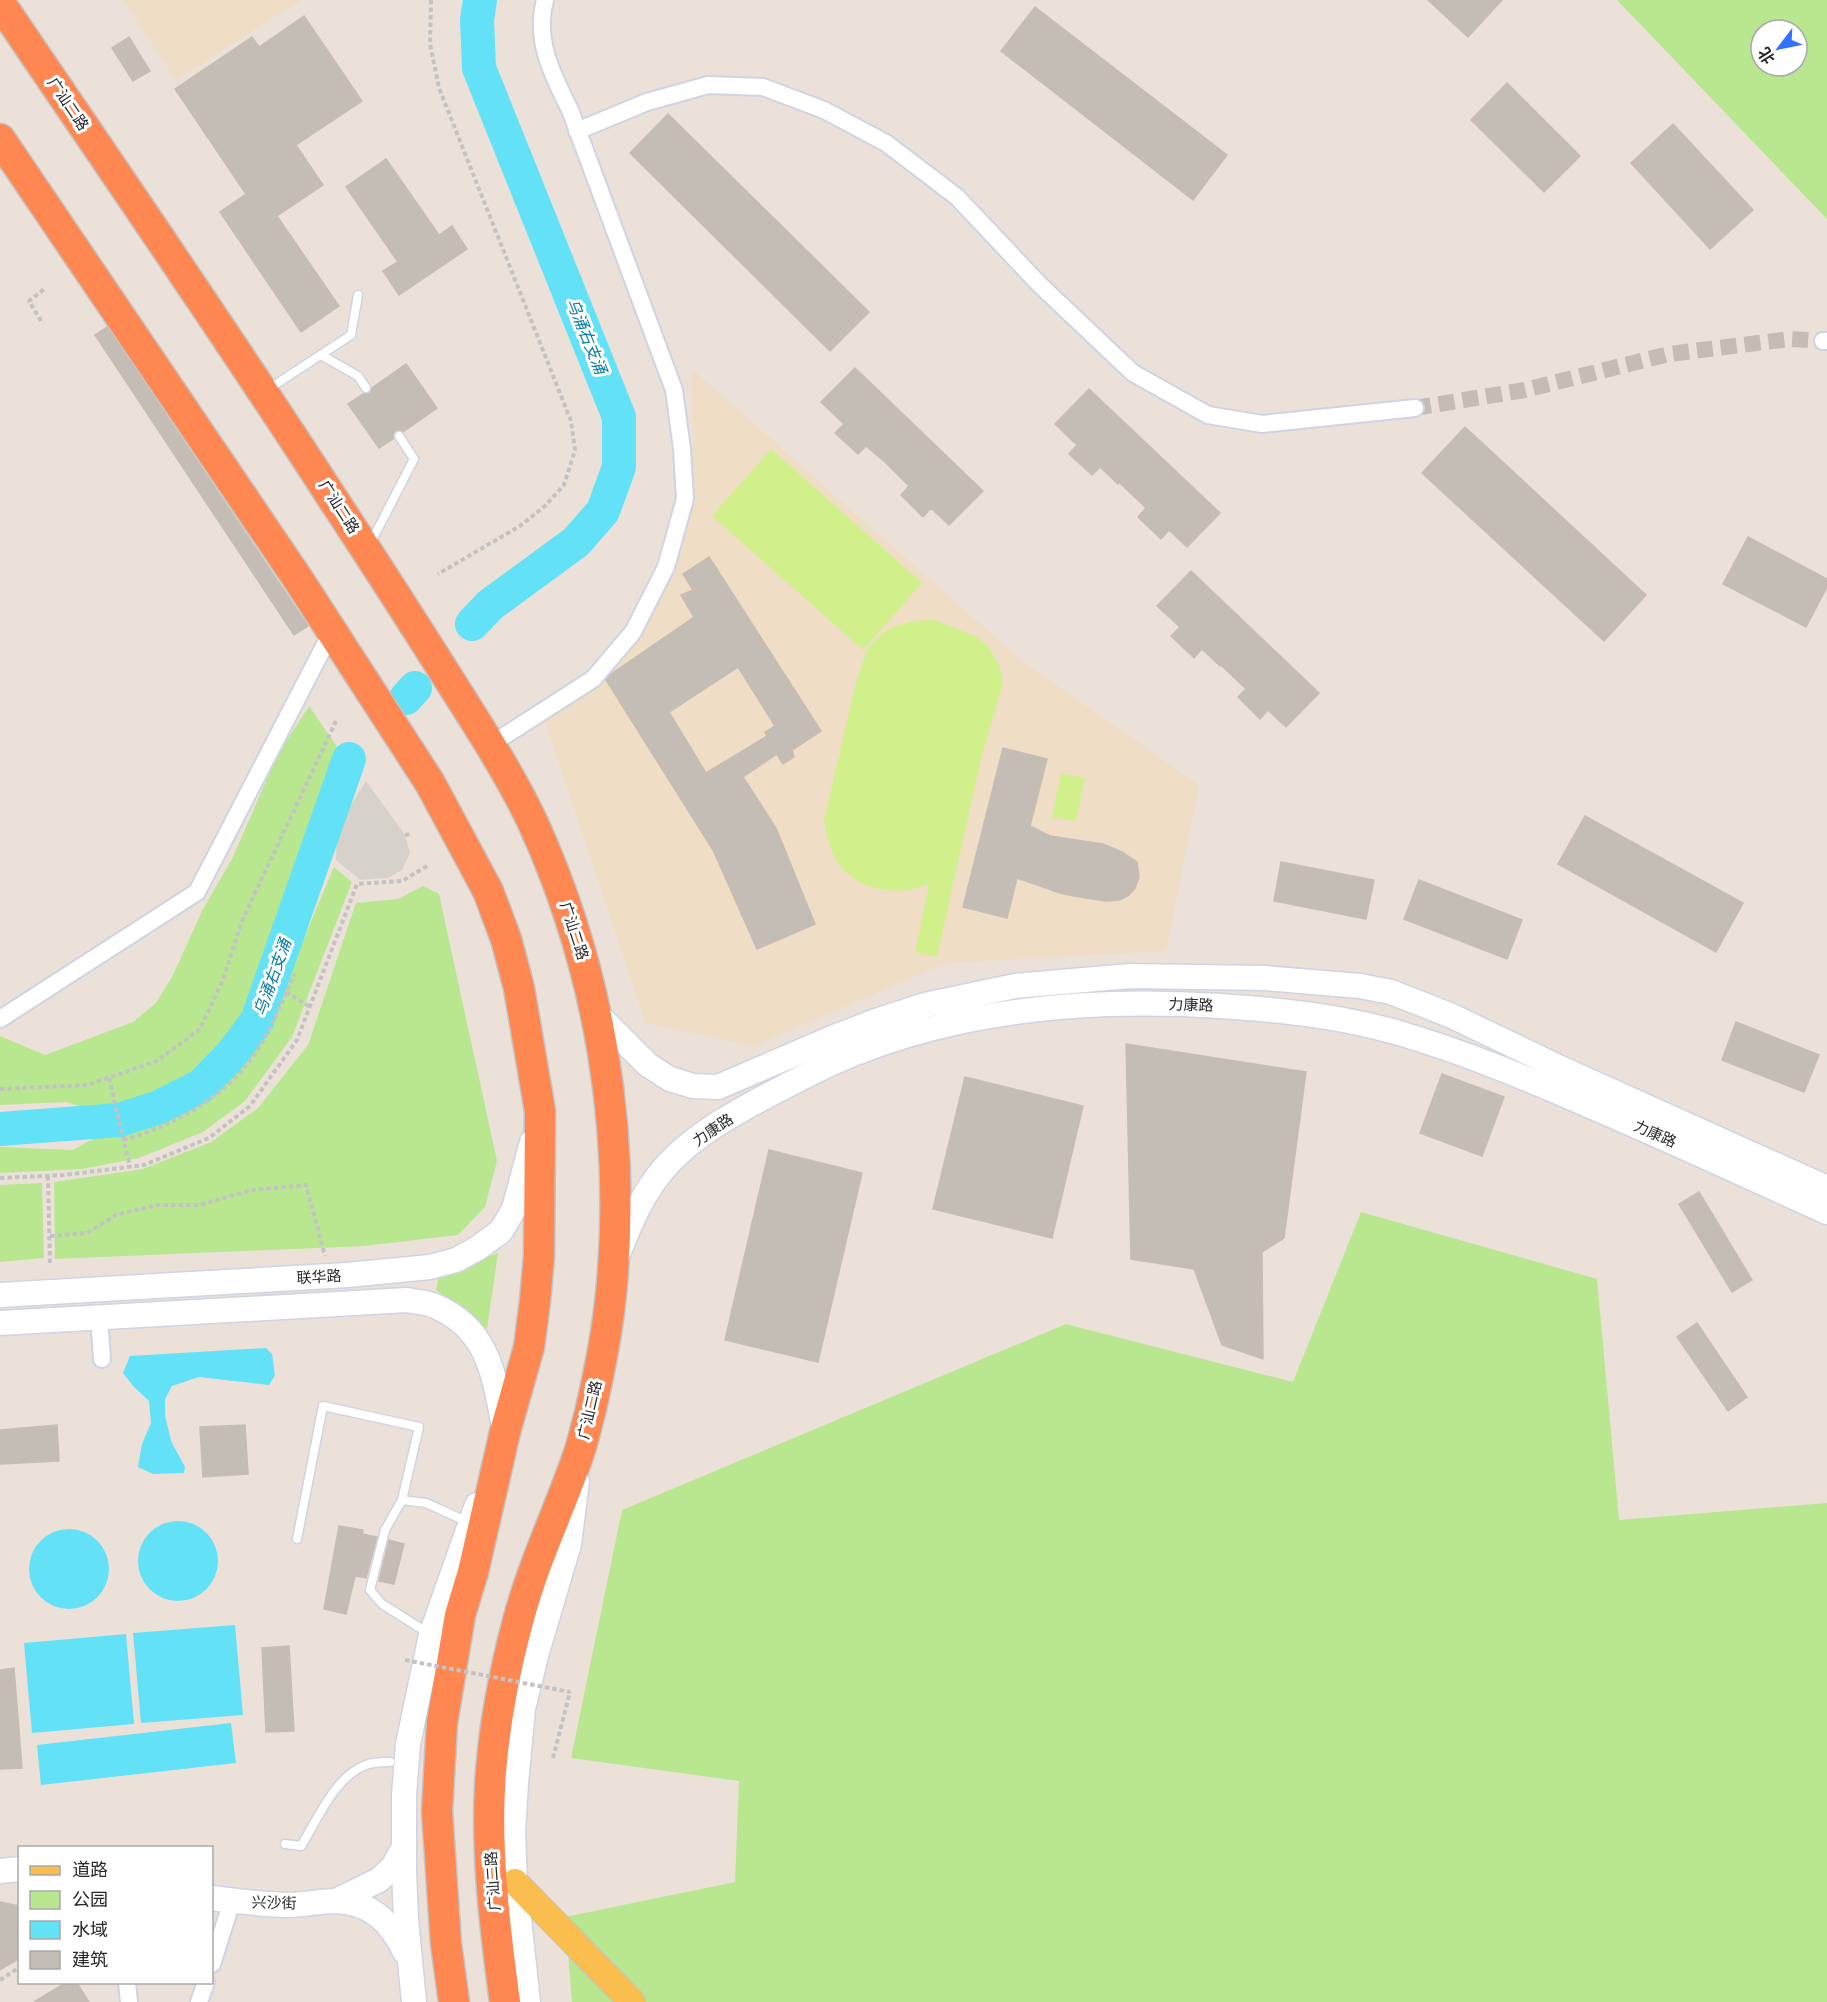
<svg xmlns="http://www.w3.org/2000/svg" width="1827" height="2002" font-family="'Public Sans','Noto Sans SC',sans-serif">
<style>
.education{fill:#efddc6}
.green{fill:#b8e790;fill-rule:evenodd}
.pitch{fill:#d1f08b}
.plaza{fill:#d7d1cc}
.water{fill:#63e1f7}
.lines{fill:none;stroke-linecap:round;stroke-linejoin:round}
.river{stroke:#63e1f7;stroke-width:34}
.building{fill:#c3bdb5;stroke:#c7bdb2;stroke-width:1.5;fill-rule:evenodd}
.street-tunnel{stroke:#c5bcb6;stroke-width:16;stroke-dasharray:16 8;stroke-linecap:butt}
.lane-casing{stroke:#ced4e3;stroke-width:11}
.street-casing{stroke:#ced4e3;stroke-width:20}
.secondary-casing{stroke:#ced4e3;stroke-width:27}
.primary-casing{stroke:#c3c3c3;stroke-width:28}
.highway-casing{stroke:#c3c3c3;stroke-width:33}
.path{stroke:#c3c3c3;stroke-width:4;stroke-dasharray:4.5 3;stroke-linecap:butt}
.lane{stroke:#fff;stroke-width:8}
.street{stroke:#fff;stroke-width:16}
.secondary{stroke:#fff;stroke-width:24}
.primary{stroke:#fabe4f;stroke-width:26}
.highway{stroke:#ff8751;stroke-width:30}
.path-bridge{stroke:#c3c3c3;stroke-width:4;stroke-dasharray:4.5 3;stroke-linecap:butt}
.labels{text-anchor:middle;stroke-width:6;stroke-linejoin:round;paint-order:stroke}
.street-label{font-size:15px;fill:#282828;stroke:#fff}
.water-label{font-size:16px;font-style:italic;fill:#047da1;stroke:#fff}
</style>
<rect width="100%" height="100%" fill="#ece1d9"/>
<g class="education">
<path d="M123 0H301L176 80Z"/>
<path d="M691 368 1022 661 1199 785 1166 951 946 963 754 1046 645 1023 544 720 611 669 642 637 672 571 694 500Z"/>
</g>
<g class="green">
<path d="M1617 0H1827V219ZM1761 30H1797V66H1761Z"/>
<path d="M309 706 342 754 304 866 242 1028 195 1078 150 1102 125 1108 95 1111 66 1102 0 1105V1036L45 1055 133 1022 156 1003 172 977 203 909 232 859 278 754Z"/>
<path d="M334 867 352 882 292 1037 245 1101 203 1132 139 1158 82 1169 0 1173V1147L73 1150 98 1136 116 1133 170 1114 212 1089 250 1049 284 985Z"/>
<path d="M423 886 439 894 497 1161 485 1207 458 1235 364 1246 55 1259 54 1182 143 1169 211 1142 258 1108 308 1045 356 903 398 899Z"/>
<path d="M42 1183 44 1258 0 1262V1185Z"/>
<path d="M1361 1212 1597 1279 1619 1520 1827 1503V2002H572L565 1917 735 1882 739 1781 571 1758 622 1510 1066 1324 1293 1382Z"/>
<path d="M498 1253 487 1329 436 1290 439 1275Z"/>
</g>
<g class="pitch">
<path d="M771 449 922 583 863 650 712 516Z"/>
<path d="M935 620 977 637 989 648 999 665 1003 683 982 755 937 957 915 952 929 883C924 885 918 888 912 889 883 895 848 884 834 856 829 844 826 833 824 820L856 682 868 648 882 633 895 626 914 621Z"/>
<path d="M1061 773 1085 778 1076 821 1052 817Z"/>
</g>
<path class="plaza" d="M366 781 405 835 410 853 402 870 388 878 360 880 336 860 337 828Z"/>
<g class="water">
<path d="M266 1348 272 1354 275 1375 269 1385 199 1377 172 1386 165 1399V1415L171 1441 185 1467 184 1473 153 1474 138 1467 142 1444 151 1423 149 1401 134 1387 123 1373 130 1356Z"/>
<circle cx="178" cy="1561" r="40"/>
<circle cx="69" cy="1569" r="40"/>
<path d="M235 1625 243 1715 141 1723 133 1633Z"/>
<path d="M126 1634 134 1724 32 1733 24 1643Z"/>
<path d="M231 1723 236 1763 41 1785 37 1745Z"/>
</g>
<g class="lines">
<g class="river">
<path d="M472 624 490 605 576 542 603 511 619 467V417L479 68 477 20 480 0"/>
<path d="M406 698 415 688"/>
<path d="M0 1129 119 1120 157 1108 201 1086 232 1054 257 1021 349 759"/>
</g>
</g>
<g class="building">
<path d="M1428 0H1502L1468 37Z"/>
<path d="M1035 7 1227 155 1193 200 1001 51Z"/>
<path d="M304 16 362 101 296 145 323 185 277 216 339 306 301 332 220 212 246 194 175 89 252 37 259 47Z"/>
<path d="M129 37 150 71 133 81 112 48Z"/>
<path d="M1507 83 1580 156 1544 192 1471 120Z"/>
<path d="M668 114 869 312 830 351 630 153Z"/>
<path d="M1673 124 1753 210 1710 249 1631 163Z"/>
<path d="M386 159 439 235 452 226 467 249 399 295 383 271 398 262 346 187Z"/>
<path d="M107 327 308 626 294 635 95 335Z"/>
<path d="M406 364 437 408 403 432 399 430 395 431 393 439 379 448 348 404 363 394 370 393 372 388Z"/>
<path d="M855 368 983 491 949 525 931 508 923 517 901 495 909 486 885 462 866 446 858 454 835 433 844 424 821 402Z"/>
<path d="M1089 389 1220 513 1187 547 1169 530 1161 539 1138 517 1146 508 1119 482 1118 484 1100 467 1092 475 1069 454 1077 445 1055 424Z"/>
<path d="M1465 427 1646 595 1604 641 1422 473Z"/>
<path d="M1748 537 1827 579V587L1806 627 1723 584Z"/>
<path d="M709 557 821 731 792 750 794 757 783 764 777 754 743 777 776 828 815 924 757 949 713 850 606 680 611 674 694 617 681 595 693 590 683 574ZM738 667 775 726 765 732 767 736 706 773 669 712Z"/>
<path d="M1191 571 1319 693 1286 727 1268 710 1260 719 1238 697 1246 689 1221 665 1220 666 1202 649 1194 658 1171 636 1180 627 1157 606Z"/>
<path d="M1003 748 1047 759 1030 826 1050 836 1103 844 1122 852 1137 862 1139 877 1135 888 1129 895 1120 900 1106 901 1086 898 1063 894 1017 878 1007 918 963 907Z"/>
<path d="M1585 816 1743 903 1716 952 1558 864Z"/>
<path d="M1281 862 1374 880 1366 919 1274 901Z"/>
<path d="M1419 880 1522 920 1507 959 1404 919Z"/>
<path d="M1736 1022 1819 1055 1804 1092 1722 1060Z"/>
<path d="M1126 1044 1306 1072 1284 1238 1262 1252 1263 1359 1222 1345 1194 1269 1131 1259Z"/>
<path d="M1442 1074 1504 1097 1482 1156 1420 1133Z"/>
<path d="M965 1077 1083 1106 1052 1238 933 1209Z"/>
<path d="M769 1150 862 1173 818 1362 725 1340Z"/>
<path d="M1699 1192 1752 1280 1732 1292 1679 1204Z"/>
<path d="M1697 1323 1747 1397 1728 1411 1677 1337Z"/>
<path d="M57 1425 59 1461 0 1464V1430Z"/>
<path d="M245 1425 248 1474 203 1477 200 1427Z"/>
<path d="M339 1526 363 1530 362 1534 377 1537 366 1578 355 1576 346 1614 324 1609Z"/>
<path d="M389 1540 404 1544 394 1584 379 1581Z"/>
<path d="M289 1646 294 1731 266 1732 262 1648Z"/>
<path d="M14 1668 22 1768 0 1769V1670Z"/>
<path d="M0 1902 20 1906V1958L0 1970Z"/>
<path d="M65 1983H77L89 2002H34Z"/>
</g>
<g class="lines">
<path class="street-tunnel" d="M1415 408 1525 390 1669 354 1790 339 1823 341"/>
<g class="lane-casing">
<g id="lane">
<path d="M321 355 358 376 366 388"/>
<path d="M267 390 351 335 358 295"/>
<path d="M370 544 414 459 399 436"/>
<path d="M297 1539 323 1406 419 1427 402 1500"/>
<path d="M428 1633 382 1604 370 1590 385 1530 402 1500 426 1503 470 1523"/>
<path d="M285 1844 301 1846C318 1819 335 1776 366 1765 373 1762 382 1762 390 1762"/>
</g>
</g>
<g class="street-casing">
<g id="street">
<path d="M577 131 647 102 708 85 763 87 824 110 886 143 957 197 1038 283 1133 373 1208 415 1262 424 1415 408"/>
<path d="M1823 341H1827"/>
<path d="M490 745 593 679 633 632 666 567 685 499 682 449 674 390 570 110C553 76 534 40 545 0"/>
<path d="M0 1019 197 892 332 631"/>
<path d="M99 1317 102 1359"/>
<path d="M212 1964 232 1901"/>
<path d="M127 1982 129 2002"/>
<path d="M199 2002 206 1982"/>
</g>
</g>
<g class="secondary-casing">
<g id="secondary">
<path d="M596 1013 648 1065 670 1079 693 1086 718 1087 832 1038 876 1021 925 1005 1015 986 1130 976 1265 978 1360 986 1391 992 1452 1016 1558 1067 1827 1188"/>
<path d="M618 1254C629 1227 640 1199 658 1176 692 1131 757 1101 807 1075 934 1010 1079 997 1220 1006 1281 1010 1340 1016 1399 1033 1464 1052 1526 1078 1588 1105 1668 1139 1747 1176 1827 1212"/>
<path d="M0 1295 347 1275 430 1267 456 1260 478 1248 501 1231 514 1209 532 1142"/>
<path d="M0 1323 407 1300C416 1302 427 1302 435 1306 491 1330 494 1379 505 1431"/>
<path d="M0 1871 20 1869"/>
<path d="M212 1898C237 1901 263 1905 289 1905 305 1905 320 1901 335 1901 371 1902 391 1922 405 1952"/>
<path d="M336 1901 379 1880 393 1867 404 1847"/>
<path d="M414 2002 406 1920 404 1870V1795L408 1744 431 1635 477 1505"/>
<path d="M528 2002 515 1882 513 1833 516 1783 523 1709 537 1652 569 1544 577 1481"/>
</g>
</g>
<g class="primary-casing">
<path id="primary" d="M515 1882 632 2002"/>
</g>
<g class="highway-casing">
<g id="highway">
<path d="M0 3C111 167 224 330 331 496 371 557 411 619 450 681 479 727 510 774 533 823 600 970 627 1134 611 1294 607 1335 599 1374 590 1413 586 1427 583 1442 578 1456 559 1511 533 1564 518 1621 505 1670 495 1721 491 1772 485 1846 495 1928 505 2002"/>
<path d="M0 139 298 579 430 783 488 891 506 939 519 988 540 1111 539 1256 535 1301 529 1347 505 1432 473 1572 460 1615 442 1723 437 1811 446 1944 454 2002"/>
</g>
</g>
<g class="path">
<path d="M431 0 430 44 439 88 571 421 575 450 564 485 545 506 520 526 438 574"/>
<path d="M41 321 29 301 46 288"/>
<path d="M405 835 412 834"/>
<path d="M286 992 310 1007"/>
<path d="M109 1078 130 1167"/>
<path d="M0 1089 87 1085 157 1061 200 1029 223 980 242 921 336 721"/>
<path d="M123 1140C176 1125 228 1096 258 1049 273 1026 283 998 295 974"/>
<path d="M48 1176 50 1264"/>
<path d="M0 1178 64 1175 144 1165 209 1138 250 1106 297 1040 357 884 402 881 429 865"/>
<path d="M50 1236 87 1233 116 1215 157 1205H199L252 1190 306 1185 325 1256"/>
<path d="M553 1758 570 1692"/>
<path d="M0 1980 20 1967"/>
</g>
<use href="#lane" class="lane"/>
<use href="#street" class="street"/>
<use href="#secondary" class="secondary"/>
<use href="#primary" class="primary"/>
<use href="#highway" class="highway"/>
<path class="path-bridge" d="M405 1660 570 1692"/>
</g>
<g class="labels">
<g class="street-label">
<text transform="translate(68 104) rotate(56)" y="5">广汕二路</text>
<text transform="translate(339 507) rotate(57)" y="5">广汕二路</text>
<text transform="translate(574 931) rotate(72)" y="5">广汕二路</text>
<text transform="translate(1191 1005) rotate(2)" y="5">力康路</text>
<text transform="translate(713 1130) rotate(-34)" y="5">力康路</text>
<text transform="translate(1655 1134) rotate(24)" y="5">力康路</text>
<text transform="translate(319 1277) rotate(-3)" y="5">联华路</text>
<text transform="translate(590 1410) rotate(-77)" y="5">广汕二路</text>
<text transform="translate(493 1881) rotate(-94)" y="5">广汕二路</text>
<text transform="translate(274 1903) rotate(1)" y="5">兴沙街</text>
</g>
<g class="water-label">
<text transform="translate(587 336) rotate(68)" y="6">乌涌右支涌</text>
<text transform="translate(272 977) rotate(-70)" y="6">乌涌右支涌</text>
</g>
</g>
<rect x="18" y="1846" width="195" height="138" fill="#ffffff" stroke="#a9a9a9" stroke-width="1.5"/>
<rect x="30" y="1866" width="30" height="9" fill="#fabe4f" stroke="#a9a9a9" stroke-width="1.5"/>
<text x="72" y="1876" font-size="18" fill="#282828">道路</text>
<rect x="30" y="1891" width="30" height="18" fill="#b8e790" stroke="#a9a9a9" stroke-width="1.5"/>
<text x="72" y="1906" font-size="18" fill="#282828">公园</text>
<rect x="30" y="1921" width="30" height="18" fill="#63e1f7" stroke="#a9a9a9" stroke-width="1.5"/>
<text x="72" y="1936" font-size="18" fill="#282828">水域</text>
<rect x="30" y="1951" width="30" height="18" fill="#c3bdb5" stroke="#a9a9a9" stroke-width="1.5"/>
<text x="72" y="1966" font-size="18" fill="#282828">建筑</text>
<g transform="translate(1779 48) rotate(238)"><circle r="28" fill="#ffffff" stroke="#a9a9a9" stroke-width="1.5"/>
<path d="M0-4.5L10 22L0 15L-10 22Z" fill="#3371ff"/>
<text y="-9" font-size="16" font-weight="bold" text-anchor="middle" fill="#282828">北</text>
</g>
</svg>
